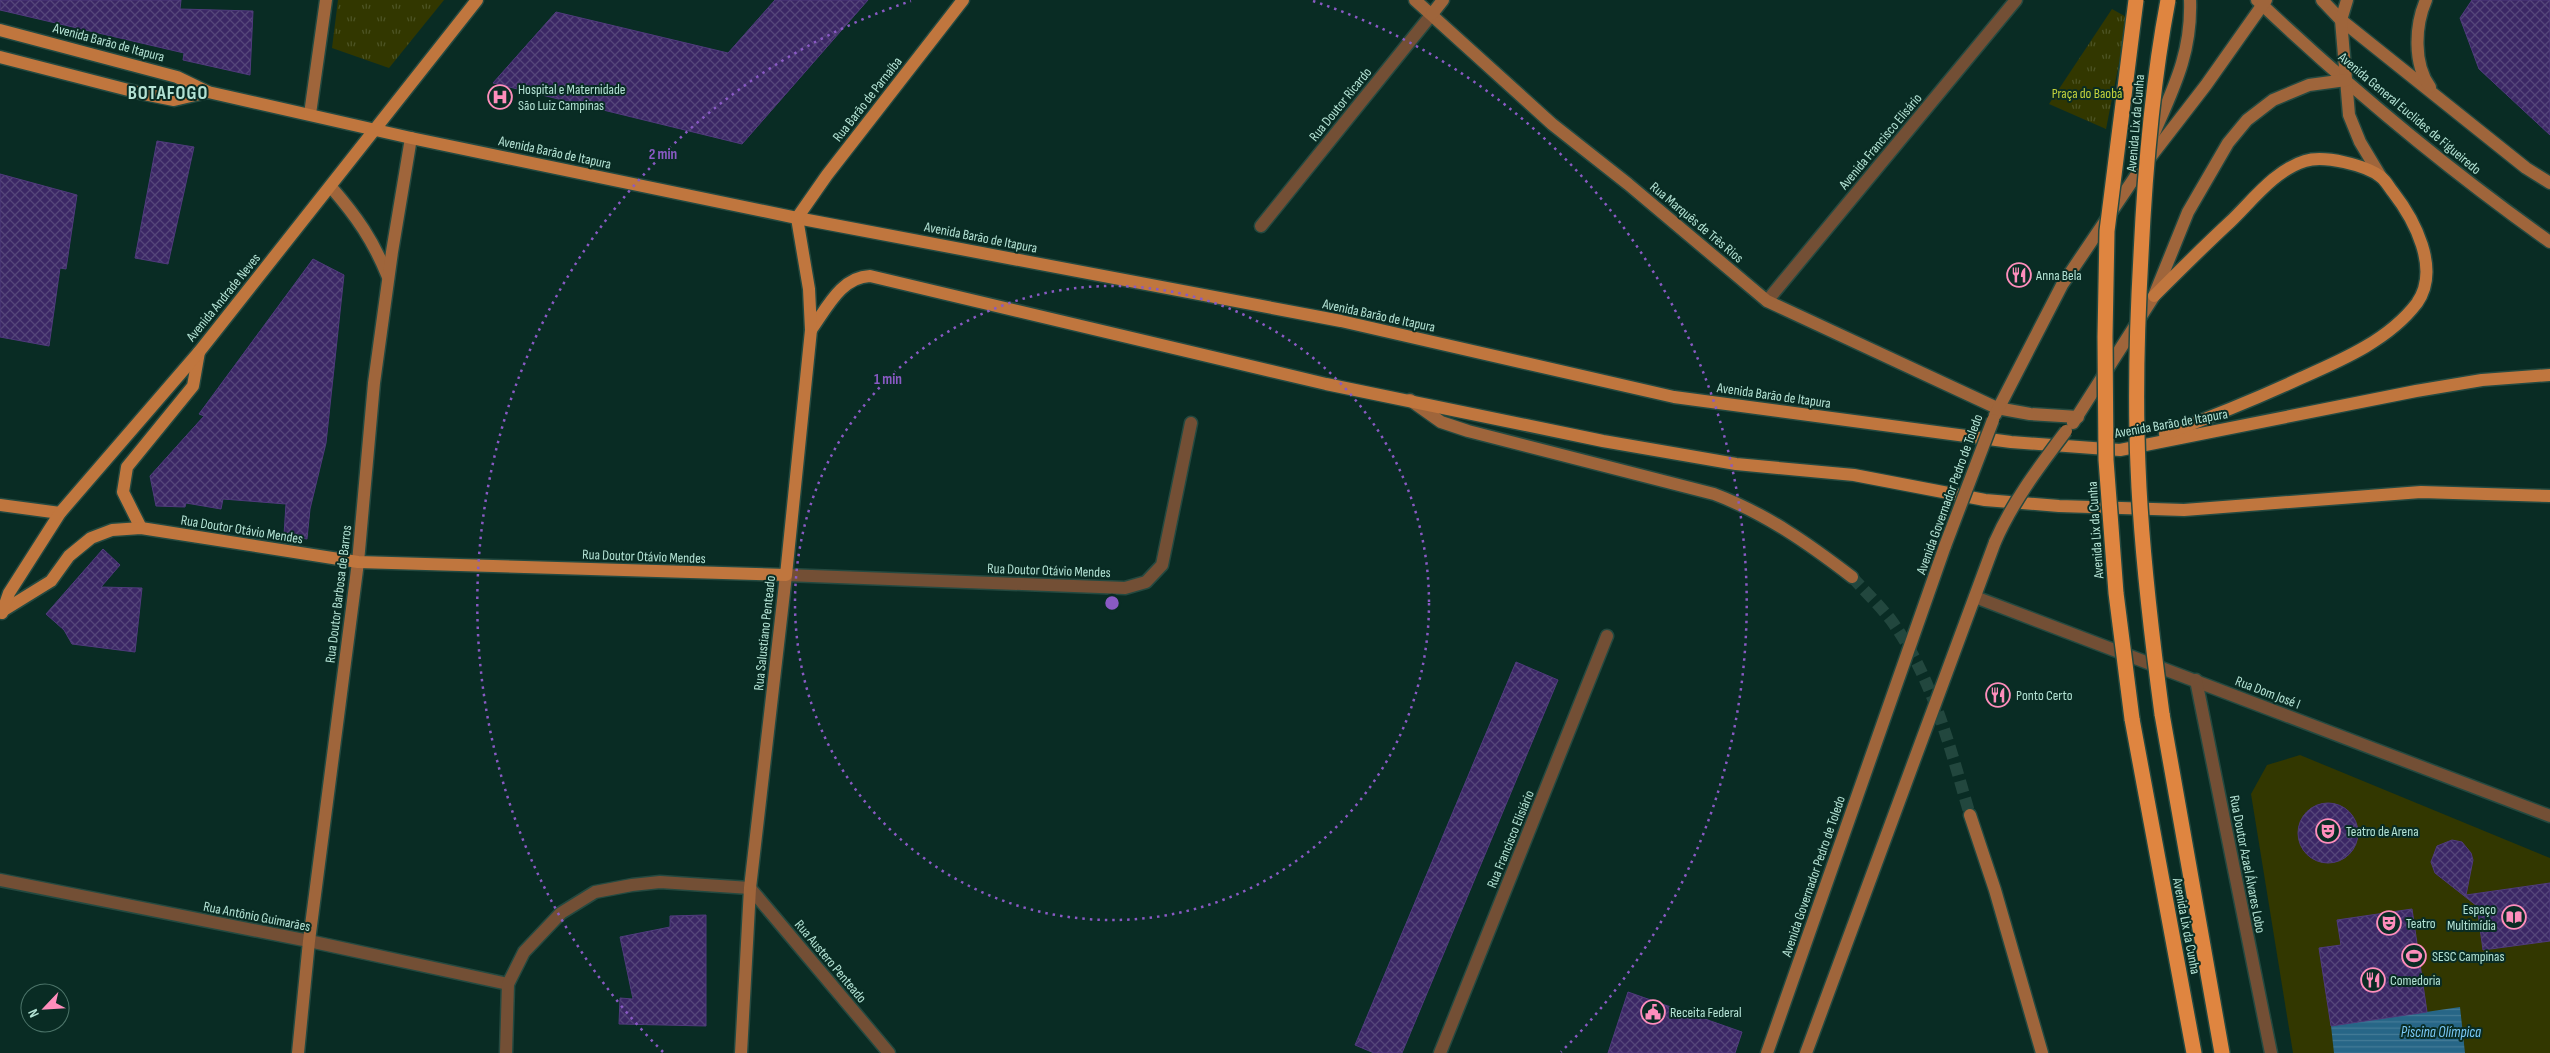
<svg xmlns="http://www.w3.org/2000/svg" width="2550" height="1053" font-family="'Sofia Sans Condensed',sans-serif">
<style>
.grass{fill:#323700}
.park{fill:url(#park-tufts)}
.water{fill:url(#water-rules)}
.building{fill:url(#building-cross-hatch);stroke:#4f3b7c}
.lines{fill:none;stroke-linecap:round;stroke-linejoin:round}
.secondary-tunnel{stroke:#22473e;stroke-width:12;stroke-dasharray:12 6;stroke-linecap:butt}
.street-casing{stroke:#244940;stroke-width:15}
.secondary-casing{stroke:#244940;stroke-width:15}
.primary-casing{stroke:#244940;stroke-width:15}
.highway-casing{stroke:#244940;stroke-width:18}
.street{stroke:#734f35;stroke-width:12}
.secondary{stroke:#9f653b;stroke-width:12}
.primary{stroke:#c0763e;stroke-width:12}
.highway{stroke:#df8540;stroke-width:15}
.secondary-bridge-casing{stroke:#244940;stroke-width:15;stroke-linecap:butt}
.highway-bridge-casing{stroke:#244940;stroke-width:18;stroke-linecap:butt}
.secondary-bridge{stroke:#9f653b;stroke-width:12}
.highway-bridge{stroke:#df8540;stroke-width:15}
.ring{fill:none;stroke:#895ac4;stroke-width:2.5;stroke-dasharray:2.5 5}
.labels{text-anchor:middle;stroke-width:4;stroke-linejoin:round;paint-order:stroke}
.street-label{font-size:14px;fill:#b3e2d4;stroke:#092c24}
.poi-label{font-size:14px;fill:#b3e2d4;stroke:#092c24;text-anchor:start}
.park-label{font-size:14px;fill:#c4d33c;stroke:#092c24}
.water-label{font-size:15px;font-style:italic;fill:#7bc9f7;stroke:#092c24}
.district-label{font-size:19px;font-weight:bold;letter-spacing:1px;fill:#b3e2d4;stroke:#092c24}
.centre{fill:#895ac4;stroke:#092c24;stroke-width:2.5}
.ring-label{font-size:15px;text-anchor:middle;font-weight:bold;fill:#895ac4;stroke:#092c24;stroke-width:4;stroke-linejoin:round;paint-order:stroke}
</style>
<defs>
<pattern id="park-tufts" width="24" height="20" patternUnits="userSpaceOnUse" patternTransform="scale(1.25)"><rect width="24" height="20" fill="#323700"/><path d="M3 7l-1-3M5 7V3M7 7l1-3M15 17l-1-3M17 17v-4M19 17l1-3" fill="none" stroke="#4d5424"/></pattern>
<pattern id="water-rules" width="6" height="5" patternUnits="userSpaceOnUse" patternTransform="scale(1.25)"><rect width="6" height="5" fill="#276687"/><path d="M0 2.5h6" fill="none" stroke="#447c97"/></pattern>
<pattern id="building-cross-hatch" width="8" height="8" patternUnits="userSpaceOnUse" patternTransform="scale(1.25)"><rect width="8" height="8" fill="#3b2765"/><path d="M0 0l8 8M0 8l8-8" fill="none" stroke="#55467a"/></pattern>
</defs>
<rect width="100%" height="100%" fill="#092c24"/>
<path class="grass" d="M2300 755 2550 858V1053H2293L2251 794 2267 765Z"/>
<g class="park">
<path d="M338 0H444L389 68 332 48Z"/>
<path d="M2112 9 2128 18 2106 129 2049 104Z"/>
</g>
<path class="water" d="M2460 1007 2465 1053H2334L2331 1026Z"/>
<g class="building">
<path d="M0 0H181L180 9 253 11 250 75 183 60 184 53 0 10Z"/>
<path d="M775 0H868L742 144 493 83 556 12 728 53Z"/>
<path d="M2472 0H2550V135L2479 69 2460 18Z"/>
<path d="M157 141 194 147 168 264 135 258Z"/>
<path d="M0 174 77 195 66 269 60 268 49 346 0 337Z"/>
<path d="M313 259 344 275 326 443 310 509 307 539 284 535 286 504 223 499 221 509 186 503 185 507 156 506 150 476 204 416 199 414Z"/>
<path d="M103 549 120 565 101 587 142 588 135 652 72 644 64 630 46 614Z"/>
<path d="M1516 662 1558 680 1402 1053H1374L1355 1045Z"/>
<circle cx="2328" cy="833" r="30"/>
<path d="M2452 840 2462 842 2471 853 2473 860 2466 895 2550 883V941L2483 950 2477 906 2435 873 2431 862 2437 846Z"/>
<path d="M2412 909 2427 1012 2331 1026 2319 948 2341 945 2337 920Z"/>
<path d="M706 915V1026L619 1024 620 998 633 999 620 937 670 927V916Z"/>
<path d="M1628 992 1742 1032 1735 1053H1608Z"/>
</g>
<g class="lines">
<path class="secondary-tunnel" d="M1852 577C1865 591 1879 605 1891 620 1933 678 1950 748 1970 815"/>
<g class="street-casing">
<g id="street">
<path d="M1261 226 1432 14"/>
<path d="M1767 301 2016 0"/>
<path d="M786 575 1125 588 1146 582 1162 565 1191 423"/>
<path d="M1975 597 2550 816"/>
<path d="M2196 680 2271 1053"/>
<path d="M0 880 309 941 508 984"/>
<path d="M506 1053 508 984 524 952 561 913 595 892 632 885 660 882 750 888 889 1053"/>
<path d="M1440 1053 1607 636"/>
</g>
</g>
<g class="secondary-casing">
<g id="secondary">
<path d="M1415 0 1552 124 1628 184 1767 301 1997 408 2030 414 2078 417"/>
<path d="M2257 0C2349 87 2447 169 2550 242"/>
<path d="M2322 0 2341 20 2526 168 2550 183"/>
<path d="M2347 0 2341 20 2349 115 2360 142 2381 177"/>
<path d="M2426 0C2415 25 2413 64 2430 87"/>
<path d="M1432 14 1443 0"/>
<path d="M310 114 326 0"/>
<path d="M2151 140C2172 91 2192 55 2190 0"/>
<path d="M331 187C357 217 373 240 388 277"/>
<path d="M1410 400 1441 422 1468 431 1714 494C1765 513 1809 544 1852 577"/>
<path d="M1995 415 2062 285 2135 177 2206 85 2266 0"/>
<path d="M2073 423 2154 296 2188 212 2228 143 2247 120 2273 100 2309 85 2346 80"/>
<path d="M1970 815 1995 890 2042 1053"/>
<path d="M298 1053 309 941 358 562 374 383 392 252 411 138"/>
<path d="M741 1053 750 888 786 575"/>
<path d="M1767 1053 1945 546"/>
<path d="M1806 1053 1995 542"/>
</g>
</g>
<g class="primary-casing">
<g id="primary">
<path d="M0 30 177 77 208 92 411 138 797 218 1341 321 1674 397 2011 442 2120 450 2416 391 2482 380 2550 375"/>
<path d="M0 57 144 94 174 100 208 92"/>
<path d="M2154 296C2179 271 2204 246 2230 222 2252 201 2275 170 2305 161 2324 155 2366 165 2381 177 2386 181 2389 187 2393 192 2414 219 2441 269 2417 303 2389 340 2342 360 2301 378 2256 399 2211 417 2165 434"/>
<path d="M811 330C827 308 841 277 870 276L1326 384 1603 441 1736 464 1854 475 1985 500 2059 506 2184 510 2421 492 2550 496"/>
<path d="M0 505 60 513"/>
<path d="M141 528 123 492 127 467 193 386 199 352"/>
<path d="M4 610 51 581 69 556 91 538 112 530 141 528 358 562 786 575 811 330 809 289 797 218 827 175 963 0"/>
<path d="M2 613 9 593 60 513 199 352 477 0"/>
</g>
</g>
<g class="highway-casing">
<g id="highway">
<path d="M2162 714 2222 1053"/>
<path d="M2132 719 2194 1053"/>
</g>
</g>
<use href="#street" class="street"/>
<use href="#secondary" class="secondary"/>
<use href="#primary" class="primary"/>
<use href="#highway" class="highway"/>
<g class="secondary-bridge-casing">
<g id="secondary-bridge">
<path d="M1995 542C2013 501 2039 467 2066 431"/>
<path d="M1945 546 1993 420"/>
</g>
</g>
<g class="highway-bridge-casing">
<g id="highway-bridge">
<path d="M2162 714C2151 632 2141 549 2138 466 2135 396 2137 325 2141 255 2145 169 2152 84 2168 0"/>
<path d="M2132 719 2116 593 2106 460 2105 337 2107 231 2136 0"/>
</g>
</g>
<use href="#secondary-bridge" class="secondary-bridge"/>
<use href="#highway-bridge" class="highway-bridge"/>
</g>
<g class="ring">
<circle cx="1112" cy="603" r="317"/>
<path d="M663 1052A635 635 0 0 1 911 1M1313 1A635 635 0 0 1 1561 1052"/>
</g>
<defs>
<g id="hospital-ring" transform="scale(1.25)"><circle r="9.5" fill="#092c24" stroke="#fe8ebc" stroke-width="1.5"/><path d="M-5-5h3v3.5h4V-5h3V5h-3V1.5h-4V5h-3Z" fill="#fe8ebc"/></g>
<g id="restaurant-ring" transform="scale(1.25)"><circle r="9.5" fill="#092c24" stroke="#fe8ebc" stroke-width="1.5"/><path d="M-5-6h1v4h1v-4h1v4h1v-4h1v5L-1.5 .5V6h-2V.5L-5-1ZM5-6V6H3V1.5H1.5Q1.5-4 5-6Z" fill="#fe8ebc"/></g>
<g id="theatre-ring" transform="scale(1.25)"><circle r="9.5" fill="#092c24" stroke="#fe8ebc" stroke-width="1.5"/><path d="M-5-5.5Q0-4 5-5.5V0Q5 5 0 6Q-5 5-5 0ZM-3.3-2.5H-1v1.5H-3.3ZM1-2.5H3.3v1.5H1ZM-2.8 1Q0 5.5 2.8 1Z" fill="#fe8ebc"/></g>
<g id="library-ring" transform="scale(1.25)"><circle r="9.5" fill="#092c24" stroke="#fe8ebc" stroke-width="1.5"/><path d="M-6-4Q-3-5.5-.7-3.5V5Q-3 3-6 4ZM6-4Q3-5.5 .7-3.5V5Q3 3 6 4Z" fill="#fe8ebc"/></g>
<g id="stadium-ring" transform="scale(1.25)"><circle r="9.5" fill="#092c24" stroke="#fe8ebc" stroke-width="1.5"/><path d="M0-5a6.5 5 0 1 0 0 10a6.5 5 0 1 0 0-10ZM-3.5-1.8h7v3.6h-7Z" fill="#fe8ebc"/></g>
<g id="civic-ring" transform="scale(1.25)"><circle r="9.5" fill="#092c24" stroke="#fe8ebc" stroke-width="1.5"/><path d="M-.6-6.5H3V-4.5H.6V-3L4-1V1h2V6H-6V1h2V-1L-.6-3ZM-1.2 2.5V6h2.4V2.5Z" fill="#fe8ebc"/></g>
</defs>
<g fill-rule="evenodd">
<use href="#hospital-ring" x="500" y="97"/>
<use href="#restaurant-ring" x="2019" y="275"/>
<use href="#restaurant-ring" x="1998" y="695"/>
<use href="#theatre-ring" x="2328" y="831"/>
<use href="#library-ring" x="2514" y="917"/>
<use href="#theatre-ring" x="2389" y="923"/>
<use href="#stadium-ring" x="2414" y="956"/>
<use href="#restaurant-ring" x="2373" y="980"/>
<use href="#civic-ring" x="1653" y="1012"/>
</g>
<g class="labels">
<g class="street-label">
<text transform="translate(109 42) rotate(15)" y="5">Avenida Barão de Itapura</text>
<text transform="translate(867 99) rotate(-52)" y="5">Rua Barão de Parnaíba</text>
<text transform="translate(1340 104) rotate(-51)" y="5">Rua Doutor Ricardo</text>
<text transform="translate(2410 113) rotate(40)" y="5">Avenida General Euclides de Figueiredo</text>
<text transform="translate(2135 123) rotate(-85)" y="5">Avenida Lix da Cunha</text>
<text transform="translate(1880 141) rotate(-50)" y="5">Avenida Francisco Elisário</text>
<text transform="translate(555 152) rotate(12)" y="5">Avenida Barão de Itapura</text>
<text transform="translate(1697 222) rotate(40)" y="5">Rua Marquês de Três Rios</text>
<text transform="translate(981 237) rotate(11)" y="5">Avenida Barão de Itapura</text>
<text transform="translate(223 297) rotate(-51)" y="5">Avenida Andrade Neves</text>
<text transform="translate(1379 315) rotate(12)" y="5">Avenida Barão de Itapura</text>
<text transform="translate(1774 395) rotate(8)" y="5">Avenida Barão de Itapura</text>
<text transform="translate(2171 423) rotate(-10)" y="5">Avenida Barão de Itapura</text>
<text transform="translate(1949 494) rotate(-70)" y="5">Avenida Governador Pedro de Toledo</text>
<text transform="translate(242 529) rotate(9)" y="5">Rua Doutor Otávio Mendes</text>
<text transform="translate(2095 530) rotate(-94)" y="5">Avenida Lix da Cunha</text>
<text transform="translate(644 556) rotate(2)" y="5">Rua Doutor Otávio Mendes</text>
<text transform="translate(1049 570) rotate(2)" y="5">Rua Doutor Otávio Mendes</text>
<text transform="translate(338 594) rotate(-83)" y="5">Rua Doutor Barbosa de Barros</text>
<text transform="translate(764 633) rotate(-84)" y="5">Rua Salustiano Penteado</text>
<text transform="translate(2268 692) rotate(21)" y="5">Rua Dom José I</text>
<text transform="translate(1510 839) rotate(-68)" y="5">Rua Francisco Elisiário</text>
<text transform="translate(2248 864) rotate(79)" y="5">Rua Doutor Azael Álvares Lobo</text>
<text transform="translate(1813 876) rotate(-71)" y="5">Avenida Governador Pedro de Toledo</text>
<text transform="translate(257 916) rotate(11)" y="5">Rua Antônio Guimarães</text>
<text transform="translate(2187 926) rotate(79)" y="5">Avenida Lix da Cunha</text>
<text transform="translate(831 961) rotate(50)" y="5">Rua Austero Penteado</text>
</g>
<g class="poi-label">
<text x="518" y="94">Hospital e Maternidade<tspan x="518" dy="16">São Luiz Campinas</tspan></text>
<text x="2036" y="280">Anna Bela</text>
<text x="2016" y="700">Ponto Certo</text>
<text x="2346" y="836">Teatro de Arena</text>
<text x="2496" y="914" text-anchor="end">Espaço<tspan x="2496" dy="16">Multimídia</tspan></text>
<text x="2406" y="928">Teatro</text>
<text x="2432" y="961">SESC Campinas</text>
<text x="2390" y="985">Comedoria</text>
<text x="1670" y="1017">Receita Federal</text>
</g>
<g class="park-label">
<text x="2087" y="98">Praça do Baobá</text>
</g>
<g class="water-label">
<text x="2441" y="1037">Piscina Olímpica</text>
</g>
<g class="district-label">
<text x="168" y="99">BOTAFOGO</text>
</g>
</g>
<circle cx="1112" cy="603" r="8" class="centre"/>
<g class="ring-label">
<text x="663" y="159">2 min</text>
<text x="888" y="384">1 min</text>
</g>
<g transform="translate(45 1008) rotate(245)"><circle r="24" fill="#092c24" stroke="#4d756a"/>
<path d="M0-4L9 19L0 12L-9 19Z" fill="#fe8ebc"/>
<text y="-8" font-size="14" font-weight="bold" text-anchor="middle" fill="#b3e2d4">N</text>
</g>
</svg>
